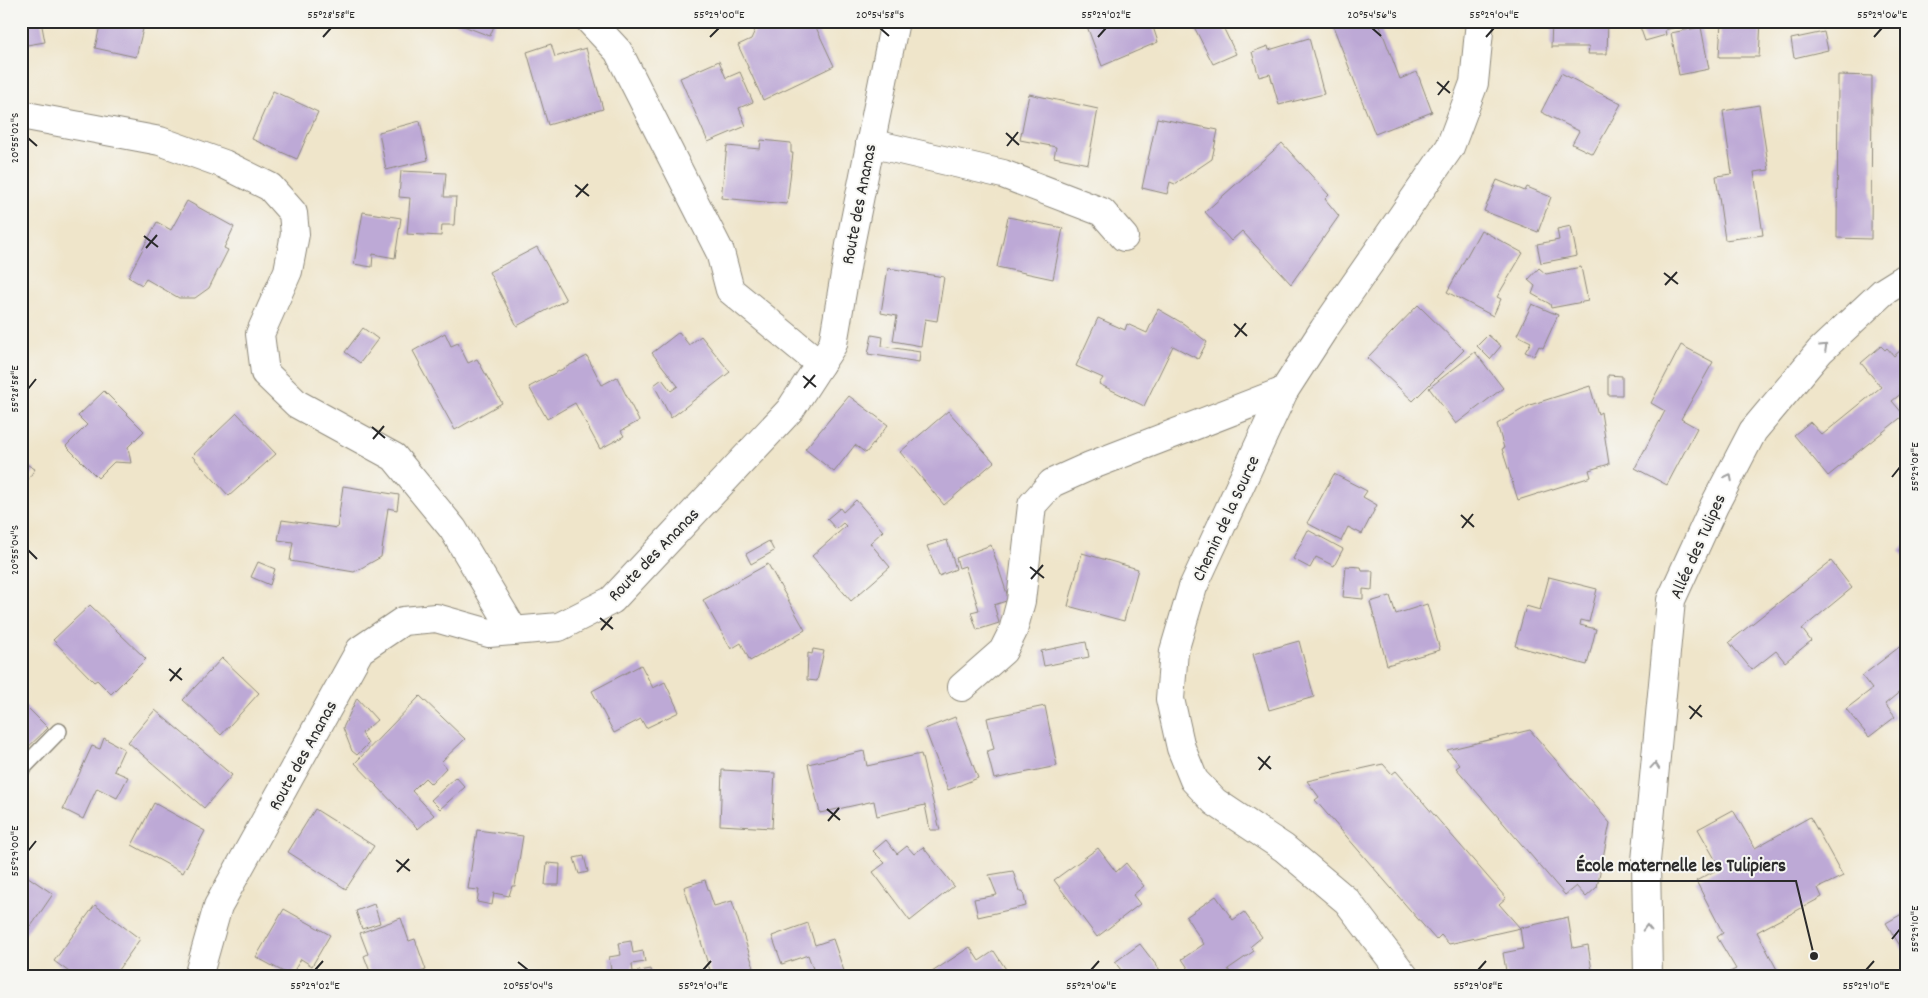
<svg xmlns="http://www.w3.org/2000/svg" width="1928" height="998" font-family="Dekko,sans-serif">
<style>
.building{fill:#bda9d6}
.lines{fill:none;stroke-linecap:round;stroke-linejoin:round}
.service-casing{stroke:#8d887a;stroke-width:18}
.minor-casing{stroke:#8d887a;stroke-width:30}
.service{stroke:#fff;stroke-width:15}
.minor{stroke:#fff;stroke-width:28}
.oneway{stroke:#a0a0a0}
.ticks{fill:none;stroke:#2b2b2b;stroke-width:2}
.labels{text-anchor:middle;stroke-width:4;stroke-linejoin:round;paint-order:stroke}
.street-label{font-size:18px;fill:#2b2b2b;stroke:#f6f6f2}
.leader{fill:none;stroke:#2b2b2b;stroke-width:2}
.callout-dot{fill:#2b2b2b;stroke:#f6f6f2;stroke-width:2}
.callout-label{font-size:19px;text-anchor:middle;font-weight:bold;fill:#2b2b2b;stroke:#f6f6f2;stroke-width:4;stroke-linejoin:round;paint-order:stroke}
.neatline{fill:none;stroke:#2b2b2b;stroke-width:2}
.ticks-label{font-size:12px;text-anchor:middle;fill:#2b2b2b}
</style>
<rect width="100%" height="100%" fill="#f6f6f2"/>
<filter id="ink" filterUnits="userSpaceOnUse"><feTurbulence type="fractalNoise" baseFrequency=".02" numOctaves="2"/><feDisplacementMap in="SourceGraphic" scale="10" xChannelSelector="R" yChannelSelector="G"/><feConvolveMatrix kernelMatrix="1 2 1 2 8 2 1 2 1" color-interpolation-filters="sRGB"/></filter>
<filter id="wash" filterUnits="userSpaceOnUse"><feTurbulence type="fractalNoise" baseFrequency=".0096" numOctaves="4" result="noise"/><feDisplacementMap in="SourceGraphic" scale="20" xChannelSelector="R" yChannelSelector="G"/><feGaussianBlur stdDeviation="1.12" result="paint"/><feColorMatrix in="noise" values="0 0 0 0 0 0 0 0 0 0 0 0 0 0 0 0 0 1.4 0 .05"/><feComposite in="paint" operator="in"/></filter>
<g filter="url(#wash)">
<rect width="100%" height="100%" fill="#efe5ca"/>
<g id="blocks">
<g class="building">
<path d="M21 21H41L45 42 21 46Z"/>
<path d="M101 21H145L136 57 95 48Z"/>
<path d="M450 21H496L490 36Z"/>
<path d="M771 21H813L834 66 763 100 738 45 751 39 756 28Z"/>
<path d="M1085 21H1151L1158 42 1102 66Z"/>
<path d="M1191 21H1235L1223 27 1236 54 1213 64Z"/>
<path d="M1331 21H1378L1400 79 1417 72 1432 112 1375 134Z"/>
<path d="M1552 21H1608L1607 54H1588L1589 47H1551Z"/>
<path d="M1638 21H1695V22L1665 30 1666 35 1645 41Z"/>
<path d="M1721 21H1761L1759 57H1719Z"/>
<path d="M1701 27 1709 69 1679 75 1671 33Z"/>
<path d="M1824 32 1828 50 1794 58 1791 39Z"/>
<path d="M1309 38 1324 94 1279 105 1270 74 1259 77 1252 52 1268 46 1269 50Z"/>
<path d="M551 44 555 57 586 48 603 109 548 125 527 52Z"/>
<path d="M719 61 726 78 740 72 753 102 739 108 746 126 708 142 680 78Z"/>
<path d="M1561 73 1621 104 1593 154 1572 144 1579 131 1541 112Z"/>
<path d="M1838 75 1872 76 1871 239 1837 238Z"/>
<path d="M273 91 318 112 297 159 252 139Z"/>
<path d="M1029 94 1098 109 1088 164 1054 157 1056 147 1020 140Z"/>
<path d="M1759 105 1769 170 1754 172 1763 235 1725 240 1716 176 1732 174 1723 111Z"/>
<path d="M1157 118 1218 130 1212 159 1175 184 1170 182 1167 194 1142 188Z"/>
<path d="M420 121 428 160 386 170 379 132Z"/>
<path d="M761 140 791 143V153H793L787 204 721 198 727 146 760 149Z"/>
<path d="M1282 143 1329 195 1325 199 1339 216 1291 284 1242 231 1231 241 1205 212Z"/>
<path d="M401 171 446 173 444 197H456L454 225H442L441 236 407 234 410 198 399 197Z"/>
<path d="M1497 180 1525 191 1527 187 1551 197 1538 232 1484 211Z"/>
<path d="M187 201 234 227 224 248 228 250 209 288 195 298H179L146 279 142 285 128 277 157 222 171 230Z"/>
<path d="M363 212 401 218 395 258 373 254 372 267 354 264Z"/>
<path d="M1008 217 1063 228 1053 279 997 267Z"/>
<path d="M1571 226 1577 256 1541 263 1537 244 1559 240 1557 229Z"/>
<path d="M1481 230 1523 253 1497 297 1501 299 1493 316 1447 292Z"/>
<path d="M537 247 566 300 517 326 489 272Z"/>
<path d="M1581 267 1588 301 1551 308 1550 304 1532 294 1535 286 1528 280 1539 268 1546 274Z"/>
<path d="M888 268 944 277 937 321 925 319 921 346 893 341 897 316 881 313Z"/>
<path d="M1532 304 1558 315 1543 348 1539 346 1534 356 1525 352 1531 342 1517 335Z"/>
<path d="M1418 305 1464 350 1413 401 1367 358Z"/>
<path d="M1158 309 1184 324 1207 342 1198 359 1173 346 1144 406 1099 384 1103 378 1076 366 1098 318 1125 330 1127 324 1147 333Z"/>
<path d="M363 328 378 339 360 363 345 352Z"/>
<path d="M679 332 689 345 701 336 730 372 671 418 654 385 662 379 671 391 678 386 652 353Z"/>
<path d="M445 333 451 346 458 343 468 363 477 359 502 403 455 430 419 365 420 364 413 351Z"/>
<path d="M872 335 883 337 882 346 920 352 919 362 868 354Z"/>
<path d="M1488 335 1501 346 1490 359 1477 346Z"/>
<path d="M1681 345 1713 362 1681 419 1697 428 1667 485 1635 468 1665 411 1651 403Z"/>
<path d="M1907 345V389L1892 401 1904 415 1828 476 1794 435 1810 422 1822 435 1881 387 1861 363 1881 346 1885 350 1887 348 1894 356Z"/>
<path d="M1475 352 1503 388 1456 424 1429 388Z"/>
<path d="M587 356 602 385 617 377 639 421 621 431 624 436 600 449 575 403 547 419 529 387Z"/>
<path d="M1608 375 1622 376V395H1608Z"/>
<path d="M1590 386 1598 414 1601 412 1609 464 1589 470 1591 477 1518 500 1502 449 1504 448 1497 424 1530 405Z"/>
<path d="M104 391 144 431 128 447 131 463 114 462 98 478 66 446 87 425 78 416Z"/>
<path d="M849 396 888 425 866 453 855 445 834 472 805 449Z"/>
<path d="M948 411 994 462 944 505 900 452Z"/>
<path d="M237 413 276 454 229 496 192 456Z"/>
<path d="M21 461 35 469 21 490Z"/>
<path d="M1334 474 1367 491 1363 497 1377 505 1362 534 1348 527 1341 541 1307 523Z"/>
<path d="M343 486 399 495 397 510 388 508 381 557 354 572 290 561 293 542 278 540 282 520 337 528Z"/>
<path d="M856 500 883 531 870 543 890 567 851 601 812 556 846 526 843 523 836 529 827 519 840 508 843 512Z"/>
<path d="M1308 530 1343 549 1334 566 1316 557 1310 568 1293 559Z"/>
<path d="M947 540 956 569 939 576 927 546Z"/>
<path d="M769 541 774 551 751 564 746 554Z"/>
<path d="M1907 544V560L1899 550Z"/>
<path d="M991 545 1009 600 994 605 999 623 977 630 971 612 979 610 965 566 959 568 956 558Z"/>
<path d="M1082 553 1138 569 1124 621 1068 606Z"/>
<path d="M1831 561 1852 588 1802 629 1811 641 1785 662 1776 651 1752 670 1729 642Z"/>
<path d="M258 562 275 569 270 585 251 577Z"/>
<path d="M768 564 805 630 750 661 741 643 731 649 703 600Z"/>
<path d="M1346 566 1361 567 1362 571H1373L1372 590 1363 589V599L1343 597Z"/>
<path d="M1549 577 1597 589 1589 622 1581 620 1580 625 1596 629 1587 665 1515 646 1526 606 1540 610Z"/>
<path d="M1390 596 1396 614 1427 604 1440 650 1387 665 1370 602Z"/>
<path d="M90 605 146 659 111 694 97 680 94 682 53 640Z"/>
<path d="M1299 641 1314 697 1269 710 1253 654Z"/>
<path d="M1907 641V686L1885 704 1895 717 1869 737 1846 709 1872 689 1862 676Z"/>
<path d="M1086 642 1089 657 1044 666 1041 651Z"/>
<path d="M813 649 824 651 817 681 807 680 808 653 812 654Z"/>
<path d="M222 658 259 693 221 735 183 700Z"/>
<path d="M641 665 653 688 665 682 679 712 646 728 641 719 614 733 592 691Z"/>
<path d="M420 696 465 739 441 762 446 768 431 784 425 778 412 791 434 815 418 829 355 763Z"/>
<path d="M357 698 377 720 362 733 368 744 357 755 352 751 343 728Z"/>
<path d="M21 701 48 728 21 754Z"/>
<path d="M1045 706 1057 766 994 779 987 751 994 749 987 718Z"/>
<path d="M155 710 232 775 204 808 128 742Z"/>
<path d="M955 717 978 778 948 790 925 729Z"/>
<path d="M1530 730 1610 823 1597 887 1586 897 1576 886 1565 895 1456 768 1460 765 1447 750Z"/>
<path d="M104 738 124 749 114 771 128 777 117 798 97 788 83 819 63 809 92 746 100 749Z"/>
<path d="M864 751 867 766 921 754 940 830H930L925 805 877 816 874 801 820 813 808 764Z"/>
<path d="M1383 764 1392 774 1396 771 1506 898 1499 904 1520 928 1449 944 1441 935 1436 940 1315 800 1319 797 1307 781Z"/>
<path d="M722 770 775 773 772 828 720 825Z"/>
<path d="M456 777 465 787 440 809 431 800Z"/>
<path d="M154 803 205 831 183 873 132 845Z"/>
<path d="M315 809 374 846 346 889 288 852Z"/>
<path d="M1733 810 1755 848 1810 817 1843 876 1818 888 1822 897 1757 932 1781 977H1730L1728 973 1736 969 1717 937 1723 933 1696 881 1720 868 1698 829Z"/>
<path d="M477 830 523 836 515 886H512L509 896 494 893 492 905 477 902 479 890 468 889Z"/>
<path d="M886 840 897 854 907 846 914 854 923 847 954 886 910 921 873 872 885 863 873 851Z"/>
<path d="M1098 848 1116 872 1126 863 1144 886 1133 895 1140 904 1097 937 1054 880Z"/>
<path d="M584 856 588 872 579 874 574 858Z"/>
<path d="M547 863 560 864 559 885H545Z"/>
<path d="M1013 871 1019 891H1023L1026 906 978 917 974 899 997 895 989 875Z"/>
<path d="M21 872 53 894 25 935 21 932Z"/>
<path d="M705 880 714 906 732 901 757 977H712L684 887Z"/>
<path d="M1216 896 1233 920 1244 912 1262 937 1251 946 1254 951 1228 969 1233 977H1194L1182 959 1204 944 1186 917Z"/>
<path d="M374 904 380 923 362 929 356 911Z"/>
<path d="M95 905 140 939 113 977H76L54 961Z"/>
<path d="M284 909 330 935 312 966 301 959 291 976 256 957Z"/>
<path d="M1907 911V957L1886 923Z"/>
<path d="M1568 917 1573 948 1588 945 1593 977H1507L1503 953 1523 949 1520 928Z"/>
<path d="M401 918 409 941 415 939 426 970 406 977H390V975L372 977 364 956 368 954 360 933Z"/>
<path d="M808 923 815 945 833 939 845 974 836 977H816L808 955 782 964 772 936Z"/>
<path d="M631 941 633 953 643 951 645 962 632 964 633 972 651 969 652 977H612L609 957 621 955 619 943Z"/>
<path d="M1140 944 1163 974 1159 977H1126L1115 962Z"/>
<path d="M970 947 979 961 994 951 1011 977H930L929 974Z"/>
</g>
</g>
</g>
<g filter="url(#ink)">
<use href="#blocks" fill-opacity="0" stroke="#8d887a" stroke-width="1"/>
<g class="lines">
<g class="service-casing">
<path id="service" d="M21 770 59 731"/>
</g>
<g class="minor-casing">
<g id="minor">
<path d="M590 21 618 51 720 252 730 290 820 364"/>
<path d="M21 115 160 141 224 164 270 187 293 213 295 234 288 271 260 334 265 373 297 404 394 457 453 529 514 631"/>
<path d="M870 143 1003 174 1102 212 1124 237"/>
<path d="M962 687 1003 651 1013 631 1021 601 1032 505 1052 483 1090 466 1284 391"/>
<path d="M198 977 218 906 360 650 403 621 436 618 489 633 559 627 612 600 790 410 833 344 850 245 895 21"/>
<path d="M1405 977 1347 901 1284 848 1215 802 1194 780 1181 748 1170 699 1174 651 1193 587 1284 391 1324 329 1450 147 1474 83 1480 21"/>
<path d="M1648 977 1646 861 1671 600 1714 506 1753 431 1820 351 1883 292 1907 277"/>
</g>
</g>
<use href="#service" class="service"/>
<use href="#minor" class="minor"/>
</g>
<defs><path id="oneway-chevron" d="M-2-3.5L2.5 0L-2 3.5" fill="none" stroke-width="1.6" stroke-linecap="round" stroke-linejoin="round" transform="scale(1.25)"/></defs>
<g class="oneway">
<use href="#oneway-chevron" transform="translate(1824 347) rotate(-44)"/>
<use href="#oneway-chevron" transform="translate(1729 477) rotate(-63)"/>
<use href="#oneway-chevron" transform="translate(1655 766) rotate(-85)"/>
<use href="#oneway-chevron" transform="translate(1647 928) rotate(-91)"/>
</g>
</g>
<path class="ticks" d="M880 28 889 36M1372 28 1381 36M323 37 331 28M710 37 719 28M1098 37 1106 28M1486 37 1494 28M1874 37 1882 28M1437 82 1450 93M1438 95 1449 81M1006 133 1019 145M28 138 37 146M1007 146 1018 132M575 185 589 196M576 197 588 184M144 236 158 247M146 248 157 235M1664 273 1678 284M1665 285 1677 272M1234 324 1247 336M1235 337 1246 323M803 376 816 387M804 388 815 375M28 389 36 379M372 427 385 438M373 439 384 426M1892 477 1900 467M1461 515 1474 527M1462 528 1473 514M28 550 37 559M1030 567 1044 578M1031 579 1043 565M600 618 613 629M601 630 612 617M169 669 182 680M170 681 181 668M1689 706 1702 717M1690 719 1701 705M1258 757 1271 769M1259 770 1270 756M827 809 840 820M828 821 839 808M28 851 36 841M396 860 410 871M397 872 409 859M1892 939 1900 929M518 962 528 970M315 970 323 961M703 970 711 961M1091 970 1099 961M1478 970 1486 961M1866 970 1874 961"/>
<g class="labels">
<g class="street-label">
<text transform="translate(858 204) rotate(-79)" y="6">Route des Ananas</text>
<text transform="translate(1225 518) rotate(-65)" y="6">Chemin de la Source</text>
<text transform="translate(1697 546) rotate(-66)" y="6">Allée des Tulipes</text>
<text transform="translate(653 554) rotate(-46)" y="6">Route des Ananas</text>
<text transform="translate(302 755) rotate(-61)" y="6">Route des Ananas</text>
</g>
</g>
<path class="leader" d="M1814 956L1796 881H1566"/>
<circle class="callout-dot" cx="1814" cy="956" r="5"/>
<g class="callout-label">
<text x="1681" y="871">École maternelle les Tulipiers</text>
</g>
<rect width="1928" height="998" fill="none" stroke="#f6f6f2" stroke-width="55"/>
<rect x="28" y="28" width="1872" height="942" class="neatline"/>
<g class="ticks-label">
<text x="331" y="18">55°28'58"E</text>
<text x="719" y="18">55°29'00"E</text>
<text x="880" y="18">20°54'58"S</text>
<text x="1106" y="18">55°29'02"E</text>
<text x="1372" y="18">20°54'56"S</text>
<text x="1494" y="18">55°29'04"E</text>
<text x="1882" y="18">55°29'06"E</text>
<text transform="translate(14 138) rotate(-90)" y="4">20°55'02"S</text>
<text transform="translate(14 389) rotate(-90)" y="4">55°28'58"E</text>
<text transform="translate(1914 467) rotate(-90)" y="4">55°29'08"E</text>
<text transform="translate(14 550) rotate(-90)" y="4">20°55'04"S</text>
<text transform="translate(14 851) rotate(-90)" y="4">55°29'00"E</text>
<text transform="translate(1914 929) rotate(-90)" y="4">55°29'10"E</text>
<text x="315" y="989">55°29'02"E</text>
<text x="528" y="989">20°55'04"S</text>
<text x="703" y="989">55°29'04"E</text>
<text x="1091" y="989">55°29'06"E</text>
<text x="1478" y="989">55°29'08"E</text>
<text x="1866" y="989">55°29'10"E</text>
</g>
</svg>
